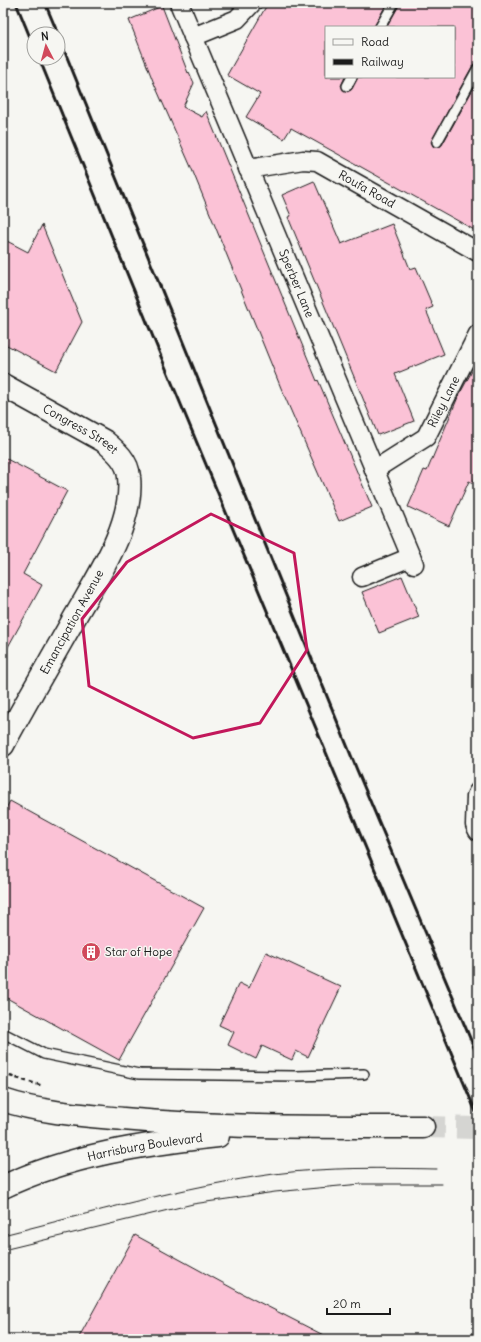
<svg xmlns="http://www.w3.org/2000/svg" width="481" height="1342" font-family="Delius,sans-serif">
<style>
.building{fill:#fbc2d6;stroke:#1c1c1c}
.lines{fill:none;stroke-linecap:round;stroke-linejoin:round}
.secondary-tunnel{stroke:#d5d5d2;stroke-width:22;stroke-dasharray:22 11;stroke-linecap:butt}
.lane-casing{stroke:#1c1c1c;stroke-width:12}
.street-casing{stroke:#1c1c1c;stroke-width:21}
.secondary-casing{stroke:#1c1c1c;stroke-width:25}
.path{stroke:#1c1c1c;stroke-width:2.5;stroke-dasharray:4 3;stroke-linecap:butt}
.lane{stroke:#f6f6f2;stroke-width:9}
.street{stroke:#f6f6f2;stroke-width:18}
.secondary{stroke:#f6f6f2;stroke-width:22}
.tram{stroke:#1c1c1c;stroke-width:1}
.rail{stroke:#1c1c1c;stroke-width:3}
.marked{fill:none;stroke:#c2185b;stroke-width:3;stroke-linejoin:round}
.labels{text-anchor:middle;stroke-width:3;stroke-linejoin:round;paint-order:stroke}
.street-label{font-size:12px;fill:#1c1c1c;stroke:#f6f6f2}
.poi-label{font-size:12px;fill:#1c1c1c;stroke:#f6f6f2;text-anchor:start}
</style>
<rect width="100%" height="100%" fill="#f6f6f2"/>
<filter id="ink" filterUnits="userSpaceOnUse"><feTurbulence type="fractalNoise" baseFrequency=".025" numOctaves="2"/><feDisplacementMap in="SourceGraphic" scale="8" xChannelSelector="R" yChannelSelector="G"/><feConvolveMatrix kernelMatrix="1 2 1 2 8 2 1 2 1" color-interpolation-filters="sRGB"/></filter>
<g filter="url(#ink)">
<g class="building">
<path d="M268 3H387L374 27H326V77H345L341 86 347 92 352 89 358 77H454V27H387L400 3H478V62L473 65 431 142 434 147 442 145 478 80V232L291 128 284 139 246 117 260 94 227 75Z"/>
<path d="M162 6 188 73 189 72 194 83 183 107 202 117 206 111 317 381 318 380 372 507 339 521 281 388 191 167 153 81 129 20Z"/>
<path d="M314 181 341 244 392 224 410 269 416 267 433 307 426 310 444 354 395 374 414 421 378 435 288 217 291 216 282 195Z"/>
<path d="M42 225 82 322 56 371 3 343V239L28 252Z"/>
<path d="M478 360V470L473 483 469 481 449 526 408 507 424 470 427 471 458 397Z"/>
<path d="M3 457 67 491 23 574 42 585 3 656Z"/>
<path d="M402 576 419 617 379 633 362 592Z"/>
<path d="M10 801 204 908 119 1060 3 996V814Z"/>
<path d="M266 952 341 987 308 1057 296 1051 292 1060 262 1046 256 1059 228 1045 234 1032 219 1025 239 983 249 988Z"/>
<path d="M135 1235 243 1294 331 1339H78Z"/>
</g>
<g class="lines">
<path class="secondary-tunnel" d="M423 1127 478 1128"/>
<g class="lane-casing">
<g id="lane">
<path d="M380 27 394 3"/>
<path d="M347 86 352 77"/>
<path d="M437 142 478 68"/>
<path d="M3 1033 44 1054 139 1074 296 1076 364 1074"/>
</g>
</g>
<g class="street-casing">
<g id="street">
<path id="s1" d="M179 3 414 564"/>
<path d="M193 37 237 19 252 3"/>
<path id="s2" d="M248 169 303 160 317 161 478 252"/>
<path id="s3" d="M374 470 426 437 478 334"/>
<path d="M362 577 411 557"/>
<path d="M478 792 476 796 475 825 478 831"/>
</g>
</g>
<g class="secondary-casing">
<g id="secondary">
<path id="s4" d="M3 385 104 441C116 451 128 461 129 477 134 524 97 578 75 617 51 660 26 702 3 745"/>
<path d="M3 1100C42 1113 82 1115 123 1119 222 1128 323 1127 423 1127"/>
<path id="s5" d="M3 1187C70 1155 145 1144 218 1136"/>
</g>
</g>
<path class="path" d="M3 1074 43 1086"/>
<use href="#lane" class="lane"/>
<use href="#street" class="street"/>
<use href="#secondary" class="secondary"/>
<g class="tram">
<path d="M3 1235C91 1213 185 1186 274 1174 328 1167 383 1168 437 1169"/>
<path d="M3 1250 193 1204 275 1192 361 1184H441"/>
</g>
<g class="rail">
<path d="M16 3 34 47"/>
<path d="M45 3 58 34"/>
<path d="M58 35 357 770 478 1057"/>
<path d="M39 58 162 359 478 1117"/>
</g>
</g>
</g>
<path class="marked" d="M211 514 294 553 307 650 260 723 193 738 89 686 82 619 127 562Z"/>
<defs>
<g id="building-disc" transform="scale(1)"><circle r="9.5" fill="#d1495b" stroke="#f6f6f2"/><path d="M-4-6H4V6H1V3H-1V6H-4ZM-2.5-4.3h1.7v1.8h-1.7ZM.8-4.3h1.7v1.8H.8ZM-2.5-1h1.7V.8h-1.7ZM.8-1h1.7V.8H.8Z" fill="#fff"/></g>
</defs>
<g fill-rule="evenodd">
<use href="#building-disc" x="91" y="952"/>
</g>
<g class="labels">
<g class="street-label">
<text dy="4" stroke="none"><textPath href="#s2" startOffset="127">Roufa Road</textPath></text>
<text dy="4" stroke="none"><textPath href="#s1" startOffset="304">Sperber Lane</textPath></text>
<text dy="4" stroke="none"><textPath href="#s3" startOffset="101">Riley Lane</textPath></text>
<text dy="4" stroke="none"><textPath href="#s4" startOffset="89">Congress Street</textPath></text>
<text transform="translate(72 622) rotate(-61)" y="4">Emancipation Avenue</text>
<text dy="4" stroke="none"><textPath href="#s5" startOffset="148">Harrisburg Boulevard</textPath></text>
</g>
<g class="poi-label">
<text x="105" y="956">Star of Hope</text>
</g>
</g>
<rect width="481" height="1342" fill="none" stroke="#f6f6f2" stroke-width="16"/>
<rect x="8" y="8" width="465" height="1326" fill="none" stroke="#1c1c1c" stroke-width="1.5" filter="url(#ink)"/>
<rect x="325" y="26" width="130" height="52" fill="#f6f6f2" stroke="#9f9f9c"/>
<rect x="333" y="39" width="20" height="6" fill="#f6f6f2" stroke="#9f9f9c"/>
<text x="361" y="46" font-size="12" fill="#1c1c1c">Road</text>
<rect x="333" y="59" width="20" height="6" fill="#1c1c1c" stroke="#9f9f9c"/>
<text x="361" y="66" font-size="12" fill="#1c1c1c">Railway</text>
<g transform="translate(46 46) rotate(354)"><circle r="19" fill="#f6f6f2" stroke="#9f9f9c"/>
<path d="M0-3L7 15L0 10L-7 15Z" fill="#d1495b"/>
<text y="-6" font-size="11" font-weight="bold" text-anchor="middle" fill="#1c1c1c">N</text>
</g>
<path d="M327 1308v6h63v-6" fill="none" stroke="#1c1c1c" stroke-width="2"/>
<text x="333" y="1308" font-size="12" fill="#1c1c1c" stroke="#f6f6f2" stroke-width="3" paint-order="stroke">20 m</text>
</svg>
